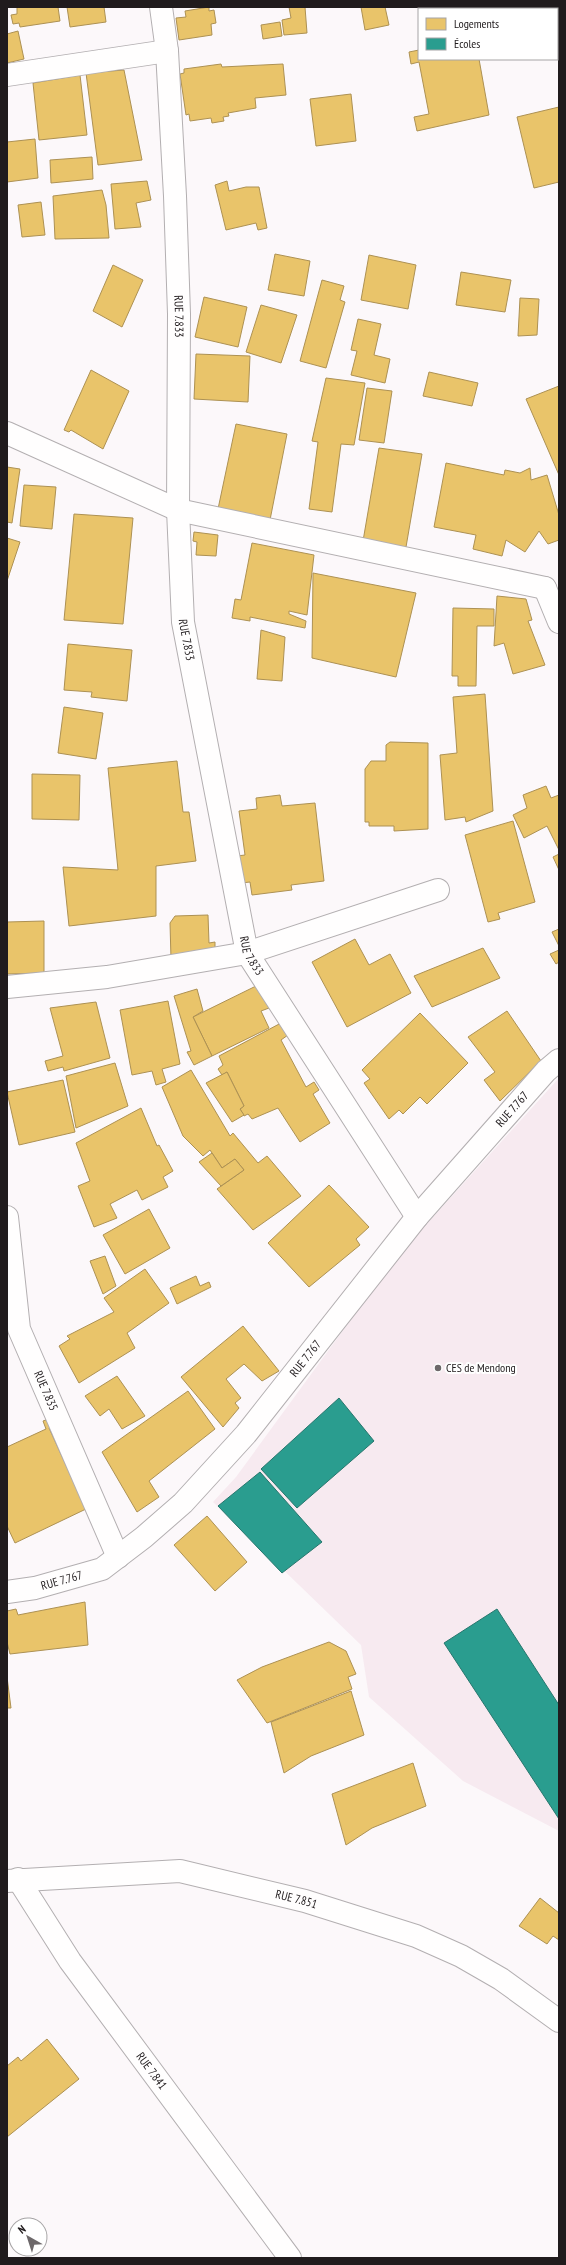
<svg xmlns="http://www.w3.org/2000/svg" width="566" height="2265" font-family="'PT Sans Narrow',sans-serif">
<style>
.built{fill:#f7eaf0}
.homes{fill:#e9c46a;stroke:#ad9153}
.schools{fill:#2a9d8f;stroke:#27766d}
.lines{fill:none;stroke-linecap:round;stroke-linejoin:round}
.minor-casing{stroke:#b3afb1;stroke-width:24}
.minor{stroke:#fffefe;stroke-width:22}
.poi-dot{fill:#6d686a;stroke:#fff;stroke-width:1.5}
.labels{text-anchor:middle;stroke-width:4;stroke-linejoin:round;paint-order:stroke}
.street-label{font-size:12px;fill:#201b1d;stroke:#fff}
.poi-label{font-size:12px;fill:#201b1d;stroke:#fff;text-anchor:start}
</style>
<rect width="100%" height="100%" fill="#fcf8fa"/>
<path class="built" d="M559 1078V1831L463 1781 369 1697 361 1645 213 1502 236 1477 396 1258Z"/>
<g class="homes">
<path d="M17 7H58L60 21 20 27 19 23 13 24 11 15 17 14Z"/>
<path d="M67 7H104L106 22 70 27Z"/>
<path d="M209 7V11L214 10 216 23 211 24 212 35 179 40 176 18 186 17 185 11Z"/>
<path d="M289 7H305L307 33 284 35 282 20 291 18Z"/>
<path d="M361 7H385L389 25 365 30Z"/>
<path d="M280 22 282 36 263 39 261 25Z"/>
<path d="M18 31 24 59 7 63V34Z"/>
<path d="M419 50V59H479L489 115 417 131 414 117 429 114 419 62 411 64 409 52Z"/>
<path d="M221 64 222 67 283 64 286 95 255 98 256 108 228 113 229 116 223 117 224 121 212 123 211 118 190 121 189 114 186 115 180 74 184 73V69Z"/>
<path d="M124 70 142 160 98 165 86 73Z"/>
<path d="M80 75 87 135 39 140 33 83Z"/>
<path d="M351 94 356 141 316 146 310 99Z"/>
<path d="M559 107V182L534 188 517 117Z"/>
<path d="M35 139 38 178 7 182V142Z"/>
<path d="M92 157 93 179 51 183 50 160Z"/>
<path d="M147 181 151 200 136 203 141 227 115 229 111 184Z"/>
<path d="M227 181 229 191 246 187H259L267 228 258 230 256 223 226 230 215 185Z"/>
<path d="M102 190 106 205 109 238 55 239 53 196Z"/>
<path d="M41 202 45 235 22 237 18 205Z"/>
<path d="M275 254 310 261 304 296 268 290Z"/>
<path d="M369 255 416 265 408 309 361 300Z"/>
<path d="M113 265 143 280 122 327 93 311Z"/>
<path d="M461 272 511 280 505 312 456 305Z"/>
<path d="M322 280 344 286 340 300 345 302 326 368 300 361Z"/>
<path d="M204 297 247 307 238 347 195 337Z"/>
<path d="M520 298 539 299 537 335 518 336Z"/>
<path d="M261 305 297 315 281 363 246 352Z"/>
<path d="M358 319 381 324 374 355 390 359 385 383 351 375 357 351 351 350Z"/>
<path d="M196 354 250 356 248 402 194 399Z"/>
<path d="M91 370 129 391 103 449 71 430 69 432 64 430Z"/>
<path d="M429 372 478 383 472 406 423 396Z"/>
<path d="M326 378 365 383 354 445 341 444 332 512 309 509 318 442 312 441Z"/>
<path d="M559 386V475L526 399Z"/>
<path d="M367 388 392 391 384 443 359 440Z"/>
<path d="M236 424 287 434 270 520 218 509Z"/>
<path d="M379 448 422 454 406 547 363 541Z"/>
<path d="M446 463 504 475 505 470 520 473 530 468 531 480 547 475 559 515V540L548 544 539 531 525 552 506 540 502 556 473 549 476 535 434 527Z"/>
<path d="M7 467 20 469 12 523 7 522Z"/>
<path d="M24 485 56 487 52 529 20 526Z"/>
<path d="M74 514 133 518 123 624 64 620Z"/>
<path d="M194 532 218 535 216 556 196 555 197 542 193 541Z"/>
<path d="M7 538 20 542 7 581Z"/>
<path d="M252 543 314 555 307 615 289 611V614L306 621 305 628 250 617V621L232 618 235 599 241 600Z"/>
<path d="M313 573 416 593 396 677 312 658Z"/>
<path d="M497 596 526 599 532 620 528 621 545 665 513 674 504 643 494 646Z"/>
<path d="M453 608 494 609V626H477L476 686H458V676H452Z"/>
<path d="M261 630 285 637 282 681 257 679Z"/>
<path d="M68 644 132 650 127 701 91 697 92 692 64 690Z"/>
<path d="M485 694 493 811 466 822 465 817 445 820 440 755 457 753 453 697Z"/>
<path d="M64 707 103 713 96 759 58 753Z"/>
<path d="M390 742 428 743V829L394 831V826H369V822H365V769L371 761H386V745Z"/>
<path d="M177 761 183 812H189L196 861 156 866V916L69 926 63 867 118 870 108 768Z"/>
<path d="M32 774 80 775 79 820 32 819Z"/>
<path d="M546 786 551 798 559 795V850L547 826 524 838 513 815 527 808 523 795Z"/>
<path d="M280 795 282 806 315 803 324 881 291 885 292 890 252 895 250 882 232 884 229 857 245 855 239 811 257 809 256 798Z"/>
<path d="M513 821 535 902 498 913 500 919 488 922 465 835Z"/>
<path d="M559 854V870L553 857Z"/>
<path d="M208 915 209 943 215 942V956L171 959 170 923 175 916Z"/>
<path d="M44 921V973L7 974V922Z"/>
<path d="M559 929V946L552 932Z"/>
<path d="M355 939 369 965 390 954 411 993 347 1027 312 962Z"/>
<path d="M483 948 500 978 432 1007 414 976Z"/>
<path d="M559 950V962L556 964 550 954Z"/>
<path d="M256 986 269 1008 261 1011 269 1028 212 1056 193 1017Z"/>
<path d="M197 989 203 1011 193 1017 212 1056 194 1065 187 1052 191 1051 174 996Z"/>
<path d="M168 1001 180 1064 162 1069 166 1082 156 1085 152 1071 132 1075 120 1010Z"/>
<path d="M96 1002 110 1058 64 1071 63 1067 48 1071 45 1061 63 1056 50 1008Z"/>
<path d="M507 1011 541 1061 500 1101 484 1080 495 1072 468 1037Z"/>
<path d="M420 1013 468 1063 427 1104 420 1097 403 1114 399 1110 389 1119 364 1083 370 1079 362 1070Z"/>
<path d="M281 1023 288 1035 281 1040 306 1087 314 1082 319 1090 313 1094 330 1123 300 1142 278 1108 252 1119 248 1114 244 1116 240 1109 244 1106 227 1072 222 1075 218 1069 223 1065 219 1056Z"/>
<path d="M115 1063 128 1106 76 1128 66 1076Z"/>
<path d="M191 1070 230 1136 233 1133 258 1163 267 1156 301 1196 253 1230 217 1189 244 1170 235 1159 222 1168 210 1150 203 1156 183 1136 162 1087Z"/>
<path d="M227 1072 244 1106 240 1109 244 1115 232 1122 206 1083Z"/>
<path d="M63 1080 75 1132 19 1145 7 1092Z"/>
<path d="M141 1108 157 1146 159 1145 173 1171 163 1177 168 1187 142 1200 137 1190 110 1204 117 1218 94 1227 78 1186 90 1181 76 1143Z"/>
<path d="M212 1153 222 1168 235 1159 244 1170 221 1186 199 1162Z"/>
<path d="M329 1185 369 1227 356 1239 360 1245 309 1287 268 1243Z"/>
<path d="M149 1209 170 1248 125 1274 103 1235Z"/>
<path d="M105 1256 116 1286 103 1294 90 1261Z"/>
<path d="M145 1269 169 1303 127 1333 135 1348 79 1383 59 1346 70 1339 67 1336 114 1312 104 1298Z"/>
<path d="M196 1276 200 1286 209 1282 211 1287 177 1304 170 1288Z"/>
<path d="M243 1326 279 1371 262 1381 244 1364 226 1379 241 1398 235 1403 239 1408 223 1427 181 1377Z"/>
<path d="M117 1376 145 1416 122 1429 109 1409 100 1416 85 1396Z"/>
<path d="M188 1391 215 1429 149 1481 159 1497 137 1512 102 1452Z"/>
<path d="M51 1418 54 1425 49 1428 86 1509 15 1543 7 1526V1447L46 1429 43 1421Z"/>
<path d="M207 1516 247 1562 215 1591 174 1545Z"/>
<path d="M85 1602 88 1645 10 1654 7 1642V1611L16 1609 18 1615Z"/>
<path d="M329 1642 346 1651 356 1674 348 1677 352 1689 267 1723 237 1680 262 1667Z"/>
<path d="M7 1677 11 1708H7Z"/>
<path d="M351 1691 364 1735 311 1756 284 1773 271 1722Z"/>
<path d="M413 1763 426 1806 372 1828 346 1845 332 1794Z"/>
<path d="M540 1898 559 1913V1940L553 1936 547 1944 519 1926Z"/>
<path d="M47 2039 79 2079 7 2137V2066L18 2057 21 2061Z"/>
</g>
<g class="schools">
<path d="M339 1398 374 1441 297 1508 261 1469Z"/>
<path d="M260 1472 322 1542 282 1573 218 1506Z"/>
<path d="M497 1609 559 1705V1819L444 1643Z"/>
</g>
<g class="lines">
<g class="minor-casing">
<g id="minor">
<path id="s1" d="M161 7 167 51 175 196 179 314 178 510 183 622 247 953 417 1217"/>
<path d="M7 75 167 51"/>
<path d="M7 433 178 510 545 588"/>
<path d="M545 588 559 622"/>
<path d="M7 987 107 977 247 953 438 890"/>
<path id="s2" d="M7 1217 19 1329 118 1557"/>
<path id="s3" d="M7 1592 35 1588 102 1569 144 1537 183 1503 246 1434 417 1217 546 1071 559 1060"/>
<path id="s4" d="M18 1879 70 1961 290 2258"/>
<path id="s5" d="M7 1881 180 1871 305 1901 416 1936 461 1956 501 1979 559 2021"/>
</g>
</g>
<use href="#minor" class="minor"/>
</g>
<circle class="poi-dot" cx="438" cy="1368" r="4"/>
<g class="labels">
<g class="street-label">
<text dy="4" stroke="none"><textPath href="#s1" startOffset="310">RUE 7.833</textPath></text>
<text dy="4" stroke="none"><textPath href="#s1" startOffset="634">RUE 7.833</textPath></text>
<text dy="4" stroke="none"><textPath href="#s1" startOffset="957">RUE 7.833</textPath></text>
<text dy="4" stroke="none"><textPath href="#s3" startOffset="716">RUE 7.767</textPath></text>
<text dy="4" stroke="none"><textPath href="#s3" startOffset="392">RUE 7.767</textPath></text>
<text dy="4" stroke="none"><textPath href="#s2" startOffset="180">RUE 7.835</textPath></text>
<text dy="4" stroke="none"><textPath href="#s3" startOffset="56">RUE 7.767</textPath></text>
<text dy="4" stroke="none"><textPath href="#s5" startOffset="293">RUE 7.851</textPath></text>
<text dy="4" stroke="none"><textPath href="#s4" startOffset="234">RUE 7.841</textPath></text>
</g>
<g class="poi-label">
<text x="446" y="1372">CES de Mendong</text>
</g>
</g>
<rect width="566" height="2265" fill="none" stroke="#201b1d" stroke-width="16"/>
<rect x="418" y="8" width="140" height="52" fill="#ffffff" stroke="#a6a4a5"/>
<rect x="426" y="18" width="20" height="12" fill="#e9c46a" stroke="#a6a4a5"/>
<text x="454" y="28" font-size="12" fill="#201b1d">Logements</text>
<rect x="426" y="38" width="20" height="12" fill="#2a9d8f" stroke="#a6a4a5"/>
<text x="454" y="48" font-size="12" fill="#201b1d">Écoles</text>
<g transform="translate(28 2237) rotate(321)"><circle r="19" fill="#ffffff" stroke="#a6a4a5"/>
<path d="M0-3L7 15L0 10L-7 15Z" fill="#6d686a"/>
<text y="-6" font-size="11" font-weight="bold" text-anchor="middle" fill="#201b1d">N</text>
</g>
</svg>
